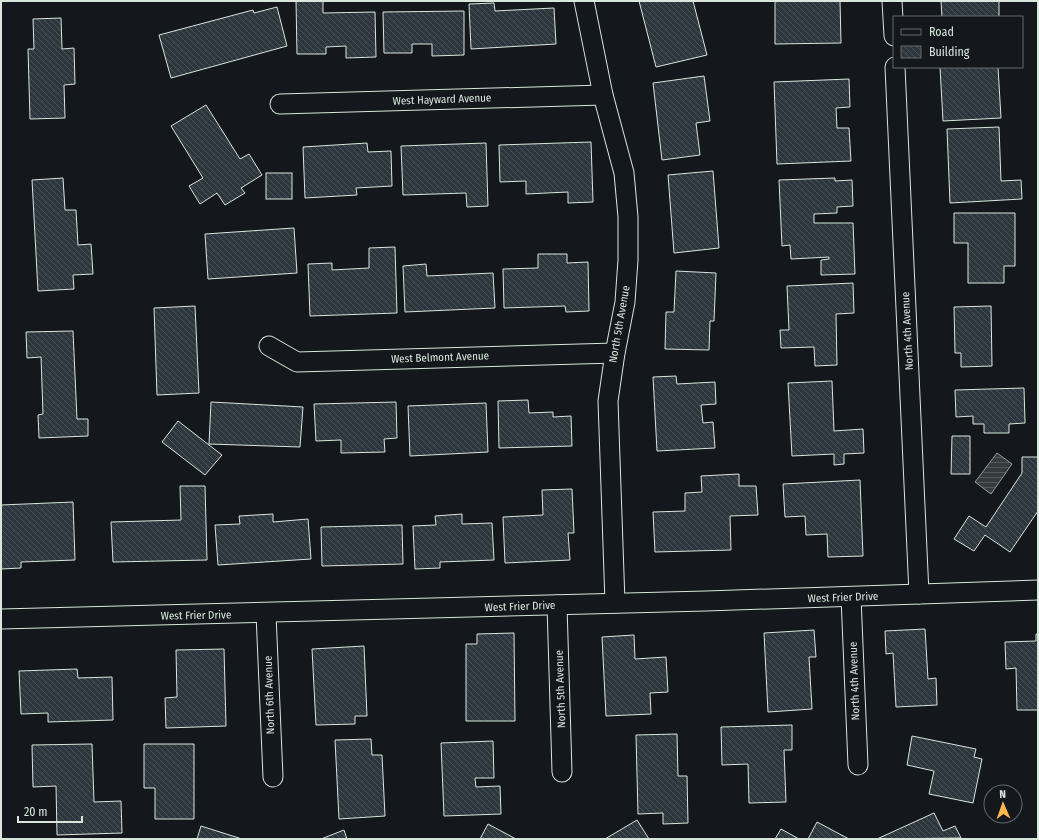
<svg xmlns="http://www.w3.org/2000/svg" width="1039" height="840" font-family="'Fira Sans Condensed',sans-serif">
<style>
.water{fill:url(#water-rules);stroke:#939e99}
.building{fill:url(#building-back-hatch);stroke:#d8e6dc}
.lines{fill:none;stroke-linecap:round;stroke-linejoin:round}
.street-casing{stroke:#d8e6dc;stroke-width:21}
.street{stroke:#14181c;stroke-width:19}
.labels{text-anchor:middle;stroke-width:3;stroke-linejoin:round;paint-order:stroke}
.street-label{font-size:11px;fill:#d8e6dc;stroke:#14181c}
</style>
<defs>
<pattern id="water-rules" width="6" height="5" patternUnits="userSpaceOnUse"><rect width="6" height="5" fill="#363b3e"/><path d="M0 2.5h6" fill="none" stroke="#525759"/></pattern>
<pattern id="building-back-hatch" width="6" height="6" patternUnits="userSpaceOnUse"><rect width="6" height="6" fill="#2c363c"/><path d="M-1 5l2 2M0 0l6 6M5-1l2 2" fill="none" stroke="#4a5358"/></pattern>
</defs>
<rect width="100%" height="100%" fill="#14181c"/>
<path class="water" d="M997 453 1012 464 991 494 975 482Z"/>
<g class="building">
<path d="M296 1H323V13L375 12 376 57 346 58V46L326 47V54H297Z"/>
<path d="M639 1H693L707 55 656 67Z"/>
<path d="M775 1H840L841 43 775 44Z"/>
<path d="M941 1H999V17H942Z"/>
<path d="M494 3 495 11 554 8 556 44 471 49 469 4Z"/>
<path d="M277 7 287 46 171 78 159 35 253 10 254 13Z"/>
<path d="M464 11V55L432 56V44H412V53H384L383 12Z"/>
<path d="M61 18 62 49 74 48 75 84 64 85 65 118 30 119 28 49H34L33 19Z"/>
<path d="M940 67H998L1001 118 943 121Z"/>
<path d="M704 76 710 121 696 123 700 155 662 160 653 83Z"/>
<path d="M849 79 850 107 836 108 837 128H849L851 161 777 164 774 82Z"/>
<path d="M206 105 240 159 249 154 262 175 241 188 245 193 225 205 217 193 200 204 189 186 203 178 171 126Z"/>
<path d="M999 127 1001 181 1021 180 1022 199 950 203 947 129Z"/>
<path d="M591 142 593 202 568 203V192L526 194V181L500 182 499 145Z"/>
<path d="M367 143 368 152 391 151 392 186 356 188 357 195 305 198 303 147Z"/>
<path d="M486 143 488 206 467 207 466 193 403 195 401 146Z"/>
<path d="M713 171 719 248 674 253 668 175Z"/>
<rect x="266" y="173" width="26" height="26"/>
<path d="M63 178 65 210H76L78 245 91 244 93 274 73 275 74 289 38 291 32 180Z"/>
<path d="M835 178V181L852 180 853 206 837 207V213L814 214V223H853L855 274 821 275V260L829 259V257L791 259 790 245 782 246 779 180Z"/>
<path d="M954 213H1015V266H1004V283H968V243H954Z"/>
<path d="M294 228 297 273 208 279 205 234Z"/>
<path d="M395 247 397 313 310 316 308 264 332 263V270L369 268V248Z"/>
<path d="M538 254H567V263L588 262 589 311 566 312 565 306 504 308 503 269 538 268Z"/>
<path d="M426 264 427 276 493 273 495 308 405 312 403 266Z"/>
<path d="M676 271 716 273 714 321H710L709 350 665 349 666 312H674Z"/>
<path d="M853 283 854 313 836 314 837 365 815 366 814 347 781 348 780 330H789L787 286Z"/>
<path d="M195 306 199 393 157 395 154 308Z"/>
<path d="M991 306 992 366 961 367V353H955L954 307Z"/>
<path d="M73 331 77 419H88V436L39 438 38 415 43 414 41 357 27 358 26 332Z"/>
<path d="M676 376 677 384 715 382 716 404 701 405 703 423 713 422 715 448 657 451 653 377Z"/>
<path d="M832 381 834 431 863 429 864 453 844 454V464L834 465V454L792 456 788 383Z"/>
<path d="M1024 388 1025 423 1009 424V433H984V424H973V416L956 417 955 390Z"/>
<path d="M528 400 529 413 553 412V417L571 416 572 446 499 448 498 401Z"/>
<path d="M211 402 303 407 300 447 209 444Z"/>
<path d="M396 402 397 438 384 439 385 452 341 453V440L316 441 314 404Z"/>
<path d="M486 403 488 452 410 456 408 406Z"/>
<path d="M178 421 222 455 205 475 162 442Z"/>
<path d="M952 436H970V474H951Z"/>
<path d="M1022 457H1038V511L1010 552 985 535 974 551 954 539 969 516 986 527 1022 473Z"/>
<path d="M739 474V486H756L758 515 730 516 731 550 655 552 653 512 685 511V493L702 492 701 476Z"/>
<path d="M860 480 863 556 828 557 827 534 806 535 805 516 785 517 783 484Z"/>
<path d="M180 486H205L207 560 113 562 111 522 181 520Z"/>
<path d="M572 489 574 533H568L570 560 505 563 503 517 543 515 542 490Z"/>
<path d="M73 502 75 560 21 562V568L1 569V505Z"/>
<path d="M273 514V522L308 519 311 559 218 565 215 525 240 524 239 516Z"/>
<path d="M462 514V524L492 523 494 560 440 562V568L415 569 413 526 436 525 435 516Z"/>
<path d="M402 525 403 564 322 566 321 527Z"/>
<path d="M925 629 928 679 936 678 937 705 896 707 893 653 886 654 885 631Z"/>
<path d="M814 630 816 657H809L812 709 768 712 764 633Z"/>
<path d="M514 633 515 721H466V644H477V634Z"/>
<path d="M1036 634H1038V710H1017L1016 668 1006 669 1005 642 1036 641Z"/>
<path d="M634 635 635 659 666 657 668 692 650 693 651 714 606 716 602 637Z"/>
<path d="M364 646 367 716H355V724L316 725 312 649Z"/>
<path d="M224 649 226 726 166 728 165 698 177 697 176 650Z"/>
<path d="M77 669 78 678 112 677 113 720 48 722V713L21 714 19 671Z"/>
<path d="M792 725V750H784L786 802 749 803 748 764 722 765 721 727Z"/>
<path d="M677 734 678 776H687L688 823 663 824V813L638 814 636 735Z"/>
<path d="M912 736 976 749 974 757 982 759 973 803 929 794 934 771 907 765Z"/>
<path d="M371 739 372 755H382L385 816 339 819 335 740Z"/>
<path d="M493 741 494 778H475L476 787 500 786 501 814 444 816 441 743Z"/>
<path d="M92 744 94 802 121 801 122 833 57 835 56 786 33 787 32 745Z"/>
<path d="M144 744H194V819H155V788H144Z"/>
<path d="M934 813 943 831 955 826 961 838 877 839Z"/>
<path d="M637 820 649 839H605Z"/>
<path d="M817 822 849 839H808Z"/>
<path d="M488 824 516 839H480Z"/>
<path d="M201 826 242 839H197Z"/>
<path d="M781 829 799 839H775Z"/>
<path d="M344 830 347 839H321Z"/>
</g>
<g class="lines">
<g class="street-casing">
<g id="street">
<path d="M584 1 603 95 624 173 628 217V260L625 302 615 353 608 401 615 603"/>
<path d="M892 1 894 36"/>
<path d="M895 67 919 594"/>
<path d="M280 104 603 95"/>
<path d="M269 346 297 362 615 353"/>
<path d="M851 597 858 765"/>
<path d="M557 605 562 772"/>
<path d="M266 614 273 777"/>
<path d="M1 619 706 601 1038 590"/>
</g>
</g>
<use href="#street" class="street"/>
</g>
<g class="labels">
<g class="street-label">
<text transform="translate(442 99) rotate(-2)" y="4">West Hayward Avenue</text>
<text transform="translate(619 324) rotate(-80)" y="4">North 5th Avenue</text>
<text transform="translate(907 331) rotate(-93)" y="4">North 4th Avenue</text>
<text transform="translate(440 357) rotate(-2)" y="4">West Belmont Avenue</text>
<text transform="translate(843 597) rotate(-2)" y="4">West Frier Drive</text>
<text transform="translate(520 606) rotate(-2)" y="4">West Frier Drive</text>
<text transform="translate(196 615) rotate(-1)" y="4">West Frier Drive</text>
<text transform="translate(854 681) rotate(-92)" y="4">North 4th Avenue</text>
<text transform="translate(560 689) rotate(-92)" y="4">North 5th Avenue</text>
<text transform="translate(269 695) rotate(-92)" y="4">North 6th Avenue</text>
</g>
</g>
<rect width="1039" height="840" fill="none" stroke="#d8e6dc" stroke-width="4"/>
<rect x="893" y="16" width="130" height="52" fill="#14181c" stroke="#626a69"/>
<rect x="901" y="29" width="20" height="6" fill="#14181c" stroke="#626a69"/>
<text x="929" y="36" font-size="12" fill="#d8e6dc">Road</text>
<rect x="901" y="46" width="20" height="12" fill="url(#building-back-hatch)" stroke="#626a69"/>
<text x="929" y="56" font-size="12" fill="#d8e6dc">Building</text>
<g transform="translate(1003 804) rotate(358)"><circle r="19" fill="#14181c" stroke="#626a69"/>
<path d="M0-3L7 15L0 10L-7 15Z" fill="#ffb74d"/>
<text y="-6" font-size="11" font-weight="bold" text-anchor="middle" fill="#d8e6dc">N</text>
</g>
<path d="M18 816v6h64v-6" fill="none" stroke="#d8e6dc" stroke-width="2"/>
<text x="24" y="816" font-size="12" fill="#d8e6dc" stroke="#14181c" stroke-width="3" paint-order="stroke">20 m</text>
</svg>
